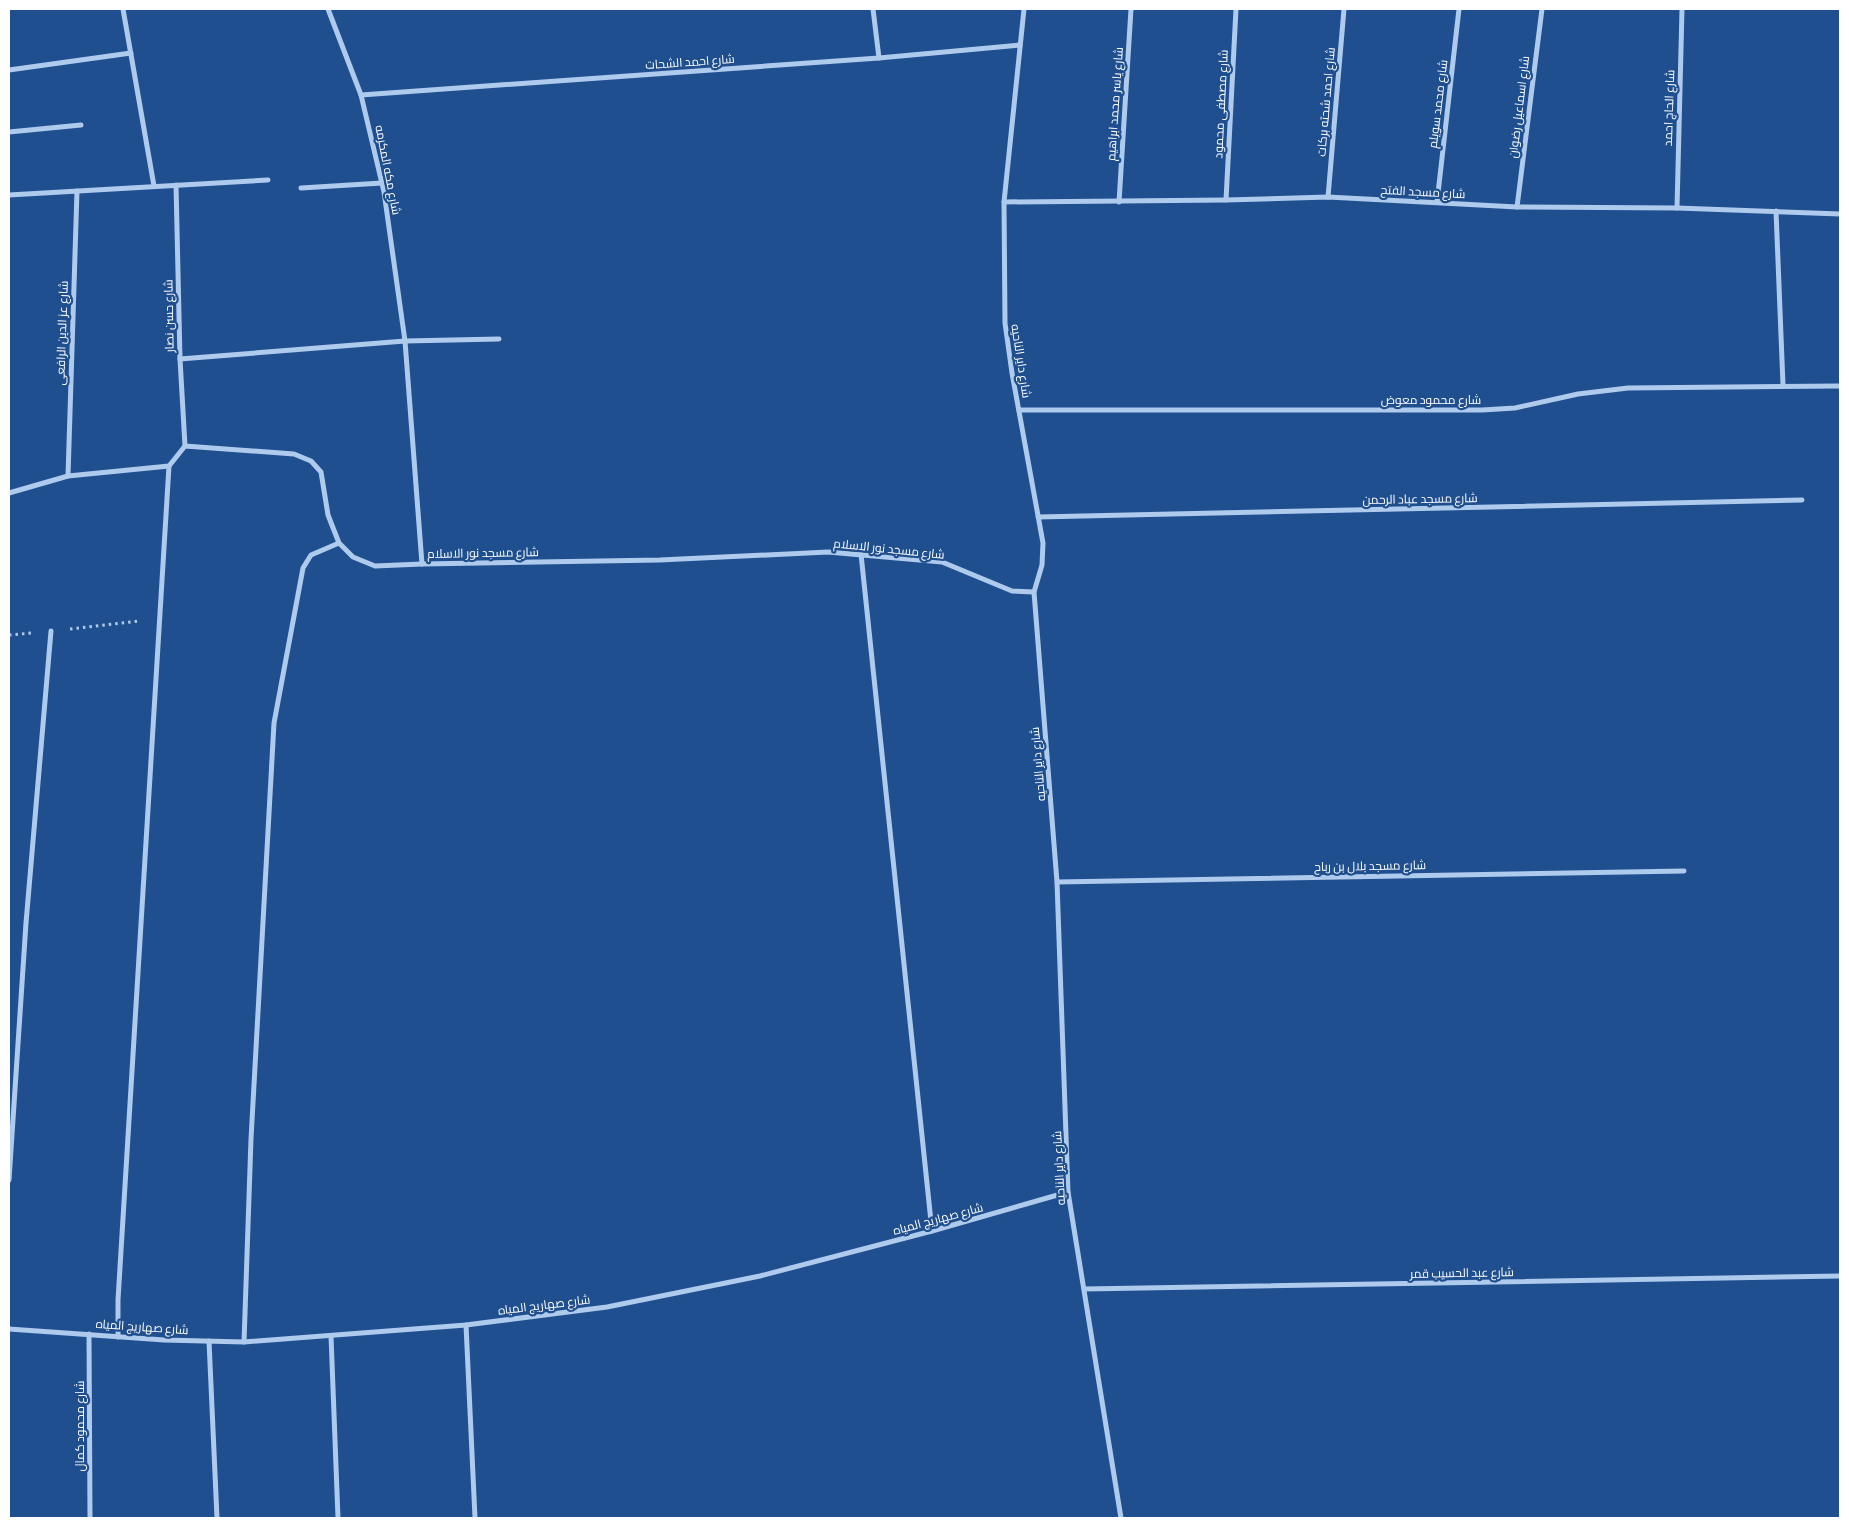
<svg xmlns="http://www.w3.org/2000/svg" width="1849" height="1527" font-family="Barlow,Cairo,sans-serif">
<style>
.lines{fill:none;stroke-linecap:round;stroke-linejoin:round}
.path{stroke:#aecaed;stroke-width:3;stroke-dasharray:2.5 4;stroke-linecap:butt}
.minor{stroke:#aecaed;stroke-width:5}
.labels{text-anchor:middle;stroke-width:4.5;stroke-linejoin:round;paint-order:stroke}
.street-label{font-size:12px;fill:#fff;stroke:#1f4f8e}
</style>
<rect width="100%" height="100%" fill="#1f4f8e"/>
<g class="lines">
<g class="path">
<path d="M70 629 139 621"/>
<path d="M9 635 32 633"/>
</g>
<g class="minor">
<path d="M123 9 154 186"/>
<path d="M328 9 361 95 384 192 405 341 422 564"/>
<path d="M873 9 879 58"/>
<path d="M1024 9 1004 202 1005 323 1012 373 1043 543 1042 565 1034 592 1057 882 1068 1192 1121 1518"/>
<path d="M9 70 131 53"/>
<path d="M361 95 879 58 1020 45"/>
<path d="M9 132 81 125"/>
<path d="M176 185 180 359 185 446"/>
<path d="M301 188 382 183"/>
<path d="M9 195 268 180"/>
<path d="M1328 197 1344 9"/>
<path d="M1226 200 1236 9"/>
<path d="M1004 202 1226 200 1328 197 1517 207 1677 208 1840 214"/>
<path d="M1119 202 1131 9"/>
<path d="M1437 202 1459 9"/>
<path d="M1517 207 1542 9"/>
<path d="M1677 208 1682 9"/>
<path d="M1776 211 1783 385"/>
<path d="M180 359 405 341 499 339"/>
<path d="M1019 410H1482L1515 408 1578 394 1628 388 1840 386"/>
<path d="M68 476 77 191"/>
<path d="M9 493 68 476 169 466 185 446 294 454 311 461 321 472 328 515 339 543 353 557 375 566 422 564 660 560 828 552 942 562 1012 591 1034 592"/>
<path d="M1038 517 1802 500"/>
<path d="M861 554 932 1231"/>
<path d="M1057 882 1684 871"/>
<path d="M9 1180 26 923 51 631"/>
<path d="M1085 1289 1840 1276"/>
<path d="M466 1325 475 1518"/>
<path d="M9 1329 164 1340 244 1342 466 1325 607 1307 760 1276 932 1231 1068 1192"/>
<path d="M89 1334 90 1518"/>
<path d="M331 1336 338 1518"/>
<path d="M118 1337V1300L169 466"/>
<path d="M209 1341 217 1518"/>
<path d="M244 1342 251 1139 274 723 303 568 311 555 339 543"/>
</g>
</g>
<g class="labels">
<g class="street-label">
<text transform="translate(690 62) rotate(-4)" y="4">شارع احمد الشحات</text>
<text transform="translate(1326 102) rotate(-85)" y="4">شارع احمد شحته بركات</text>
<text transform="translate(1115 104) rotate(-86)" y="4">شارع ياسر محمد ابراهيم</text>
<text transform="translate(1221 104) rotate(-87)" y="4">شارع مصطفى محمود</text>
<text transform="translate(1438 104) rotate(-83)" y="4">شارع محمد سويلم</text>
<text transform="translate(1519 107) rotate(-83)" y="4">شارع اسماعيل رضوان</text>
<text transform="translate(1669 108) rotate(-88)" y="4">شارع الحاج احمد</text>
<text transform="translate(388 170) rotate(79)" y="4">شارع مكه المكرمه</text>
<text transform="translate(1423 192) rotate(3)" y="4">شارع مسجد الفتح</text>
<text transform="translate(169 316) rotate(-91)" y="4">شارع حسن نصار</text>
<text transform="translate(62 333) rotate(-88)" y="4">شارع عز الدين الرافعى</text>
<text transform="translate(1021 361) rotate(81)" y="4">شارع داير الناحيه</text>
<text x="1431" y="404">شارع محمود معوض</text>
<text transform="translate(1420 499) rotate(-1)" y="4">شارع مسجد عباد الرحمن</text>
<text transform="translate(889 549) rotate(6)" y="4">شارع مسجد نور الاسلام</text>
<text transform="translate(483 553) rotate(-1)" y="4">شارع مسجد نور الاسلام</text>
<text transform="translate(1038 764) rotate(-95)" y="4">شارع داير الناحيه</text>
<text transform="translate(1370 866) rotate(-1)" y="4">شارع مسجد بلال بن رباح</text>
<text transform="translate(1059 1168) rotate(-93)" y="4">شارع داير الناحيه</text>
<text transform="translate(938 1219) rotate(-15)" y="4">شارع صهاريج المياه</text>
<text transform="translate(1462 1273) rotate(-1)" y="4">شارع عبد الحسيب قمر</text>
<text transform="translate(544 1305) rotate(-7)" y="4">شارع صهاريج المياه</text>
<text transform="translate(142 1327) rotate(4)" y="4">شارع صهاريج المياه</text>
<text transform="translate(80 1426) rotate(-90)" y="4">شارع محمود كمال</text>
</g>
</g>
<rect width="1849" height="1527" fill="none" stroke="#ffffff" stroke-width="20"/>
</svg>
